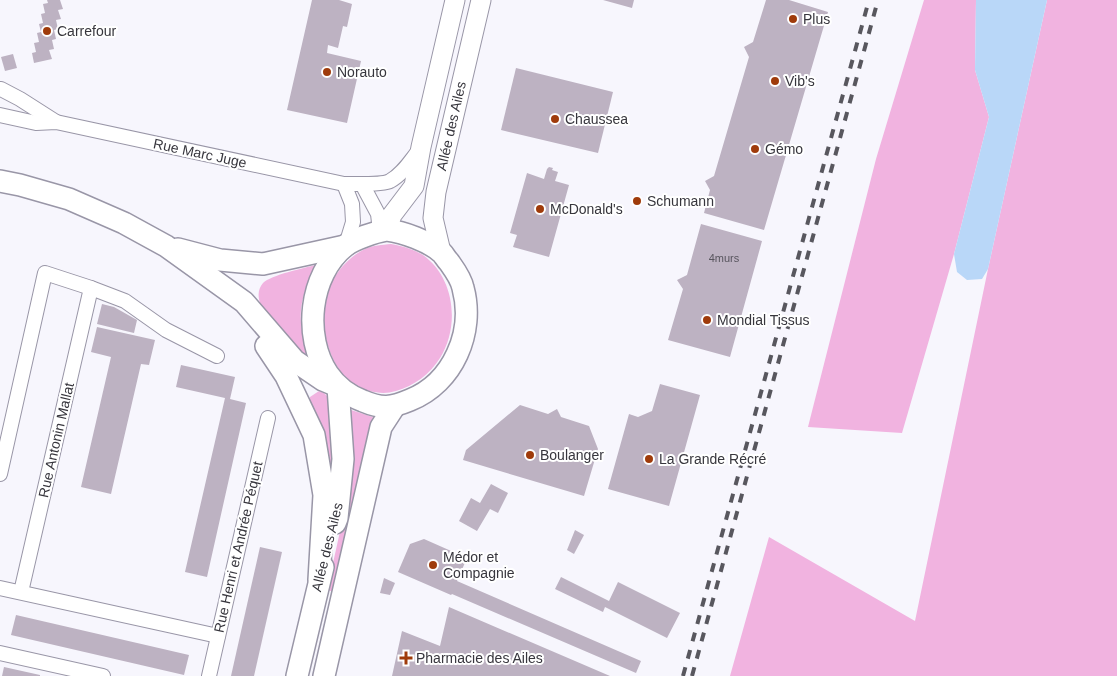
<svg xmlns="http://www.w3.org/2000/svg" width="1117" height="676" font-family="Arial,sans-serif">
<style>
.green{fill:#f1b3e0}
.water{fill:#b9d7f8}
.building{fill:#bdb2c2}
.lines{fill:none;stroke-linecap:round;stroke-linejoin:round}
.minor-casing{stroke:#9996a7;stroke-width:16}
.secondary-casing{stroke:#9996a7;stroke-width:21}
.primary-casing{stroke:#9996a7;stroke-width:24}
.minor{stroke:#fff;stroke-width:14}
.secondary{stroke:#fff;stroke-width:19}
.primary{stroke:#fff;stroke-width:21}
.rail{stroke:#58575e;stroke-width:4;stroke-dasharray:9 9;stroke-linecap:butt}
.poi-dot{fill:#9f3b0b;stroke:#fff;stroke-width:2}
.labels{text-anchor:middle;stroke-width:4;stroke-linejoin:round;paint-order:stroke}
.number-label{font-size:11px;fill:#58555e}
.poi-label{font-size:14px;fill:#37363d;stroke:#fff;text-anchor:start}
.street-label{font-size:14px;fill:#37363d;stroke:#fff}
</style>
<rect width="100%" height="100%" fill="#f7f6fd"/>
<g class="green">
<path d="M924 0H976L975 70 989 117 954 254 902 433 808 427 876 159Z"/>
<path d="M1047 0H1117V676H730L769 537 915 621 988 269Z"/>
<path d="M391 244C402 246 413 249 423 255 455 278 460 326 440 358 430 374 414 386 396 391 386 394 378 393 369 391 344 385 332 362 326 339 323 331 321 324 322 316 322 291 341 260 365 249 373 245 382 245 391 244Z"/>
<path d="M316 265C315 272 309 279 307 286 297 311 300 330 309 355L308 357 305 356 261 306C258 298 257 290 263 283 271 275 304 268 316 265Z"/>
<path d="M319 391 324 393 330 399 336 439 332 467 329 466 309 403 310 397Z"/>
<path d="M348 409 373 417 334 592 327 590 341 527Z"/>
</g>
<path class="water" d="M976 0H1047L988 269 982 279 967 280 957 272 954 254 989 117 975 70Z"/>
<g class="building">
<path d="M47 0H60L63 9 58 10 61 19 56 20 58 29 54 30 56 39 52 40 54 49 49 50 52 59 34 63 32 53 36 52 34 43 39 42 37 33 41 32 39 24 43 23 41 14 45 13 43 4 48 3Z"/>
<path d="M312 0H339L352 4 347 27 343 26 338 48 328 45 327 53 361 61 347 123 287 110Z"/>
<path d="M603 0H634L632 8Z"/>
<path d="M766 0H789L828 12 764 230 704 213 710 190 705 181 714 176 749 57 744 47 753 42Z"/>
<path d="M13 54 17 68 5 71 1 57Z"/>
<path d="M516 68 613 92 598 153 501 130Z"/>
<path d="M549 167 553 168 552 170 558 172 555 181 569 185 549 257 513 247 517 235 510 233 527 173 544 179 547 169Z"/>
<path d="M701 224 762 241 730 357 668 340 683 289 677 280 687 275Z"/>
<path d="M102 304 114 307 137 320 134 333 97 324Z"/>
<path d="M97 327 155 340 149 365 141 364 111 494 81 487 111 357 91 352Z"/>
<path d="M181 365 235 377 230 399 246 403 207 577 185 572 225 398 176 387Z"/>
<path d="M660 384 700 395 669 506 608 489 629 414 638 417 652 411Z"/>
<path d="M520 405 548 414 557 409 561 417 589 426 598 449 584 496 463 460 466 450Z"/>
<path d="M491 484 508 493 498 513 490 509 477 531 459 521 471 498 480 503Z"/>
<path d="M575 530 584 535 574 554 567 550Z"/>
<path d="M424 539 467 558 457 581 641 661 636 673 452 594 451 595 398 572 410 544Z"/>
<path d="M260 547 282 552 254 676H231Z"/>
<path d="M561 577 609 601 618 582 680 613 667 638 605 607 603 612 555 589Z"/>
<path d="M384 578 395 583 390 595 380 593Z"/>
<path d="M449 607 610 676H392L402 631 440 646Z"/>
<path d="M16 615 189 655 184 675 11 635Z"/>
<path d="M4 667 40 675V676H2Z"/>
</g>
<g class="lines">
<g class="minor-casing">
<g id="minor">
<path d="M1 89 20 99 56 122"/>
<path d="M0 115 36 123 56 122 344 184C354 184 383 185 390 181 403 174 411 160 420 149"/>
<path d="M344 184 352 204 353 222 346 245"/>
<path d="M362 184 378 214 380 231"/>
<path d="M0 474 45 273 91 288 125 301 166 330 217 356"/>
<path d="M0 588 218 636"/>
<path d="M21 592 91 288"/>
<path d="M0 653 103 676"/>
<path d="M209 676 268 418"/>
</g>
</g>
<g class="secondary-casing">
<g id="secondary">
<path d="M387 230 392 215 414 186 421 147 455 0"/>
<path d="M441 252 433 218 436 192 481 0"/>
</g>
</g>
<g class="primary-casing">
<g id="primary">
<path d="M0 181 20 185 69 199 124 223 166 246 244 302 295 361 323 380 335 385"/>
<path d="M387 230C403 232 429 241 442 253 444 255 446 259 449 262 454 269 461 278 463 288 475 332 453 383 410 400 391 408 382 409 363 401 347 395 337 387 328 374 303 337 309 275 345 246 354 239 375 232 387 230Z"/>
<path d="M178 249 220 260 263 264 345 246"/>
<path d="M266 346 286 376 314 435 324 495 319 580"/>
<path d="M335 523 337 518 343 459 338 387"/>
<path d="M297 676 323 567"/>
<path d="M324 676 381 427 394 407"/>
</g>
</g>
<use href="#minor" class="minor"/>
<use href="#secondary" class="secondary"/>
<use href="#primary" class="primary"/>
<g class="rail">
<path d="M683 676 869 0"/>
<path d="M692 676 878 0"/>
</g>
</g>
<g class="poi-dot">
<circle cx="793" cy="19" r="5"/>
<circle cx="47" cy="31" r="5"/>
<circle cx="327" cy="72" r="5"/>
<circle cx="775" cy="81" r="5"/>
<circle cx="555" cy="119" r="5"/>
<circle cx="755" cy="149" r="5"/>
<circle cx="637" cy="201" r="5"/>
<circle cx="540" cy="209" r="5"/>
<circle cx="707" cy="320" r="5"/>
<circle cx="530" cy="455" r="5"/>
<circle cx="649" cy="459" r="5"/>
<circle cx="433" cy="565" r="5"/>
<path d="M403.5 650.5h5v5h5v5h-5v5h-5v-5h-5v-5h5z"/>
</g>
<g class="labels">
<g class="number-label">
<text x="724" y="262">4murs</text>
</g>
<g class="poi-label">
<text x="803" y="24">Plus</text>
<text x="57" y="36">Carrefour</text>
<text x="337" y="77">Norauto</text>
<text x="785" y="86">Vib's</text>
<text x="565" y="124">Chaussea</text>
<text x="765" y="154">Gémo</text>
<text x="647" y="206">Schumann</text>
<text x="550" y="214">McDonald's</text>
<text x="717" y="325">Mondial Tissus</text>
<text x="540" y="460">Boulanger</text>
<text x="659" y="464">La Grande Récré</text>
<text x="443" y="562">Médor et<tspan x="443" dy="16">Compagnie</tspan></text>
<text x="416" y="663">Pharmacie des Ailes</text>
</g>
<g class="street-label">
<text transform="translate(451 126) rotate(-77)" y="5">Allée des Ailes</text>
<text transform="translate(200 153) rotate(12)" y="5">Rue Marc Juge</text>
<text transform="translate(56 440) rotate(-77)" y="5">Rue Antonin Mallat</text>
<text transform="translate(238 547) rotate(-77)" y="5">Rue Henri et Andrée Péquet</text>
<text transform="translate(327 547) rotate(-76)" y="5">Allée des Ailes</text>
</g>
</g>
</svg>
